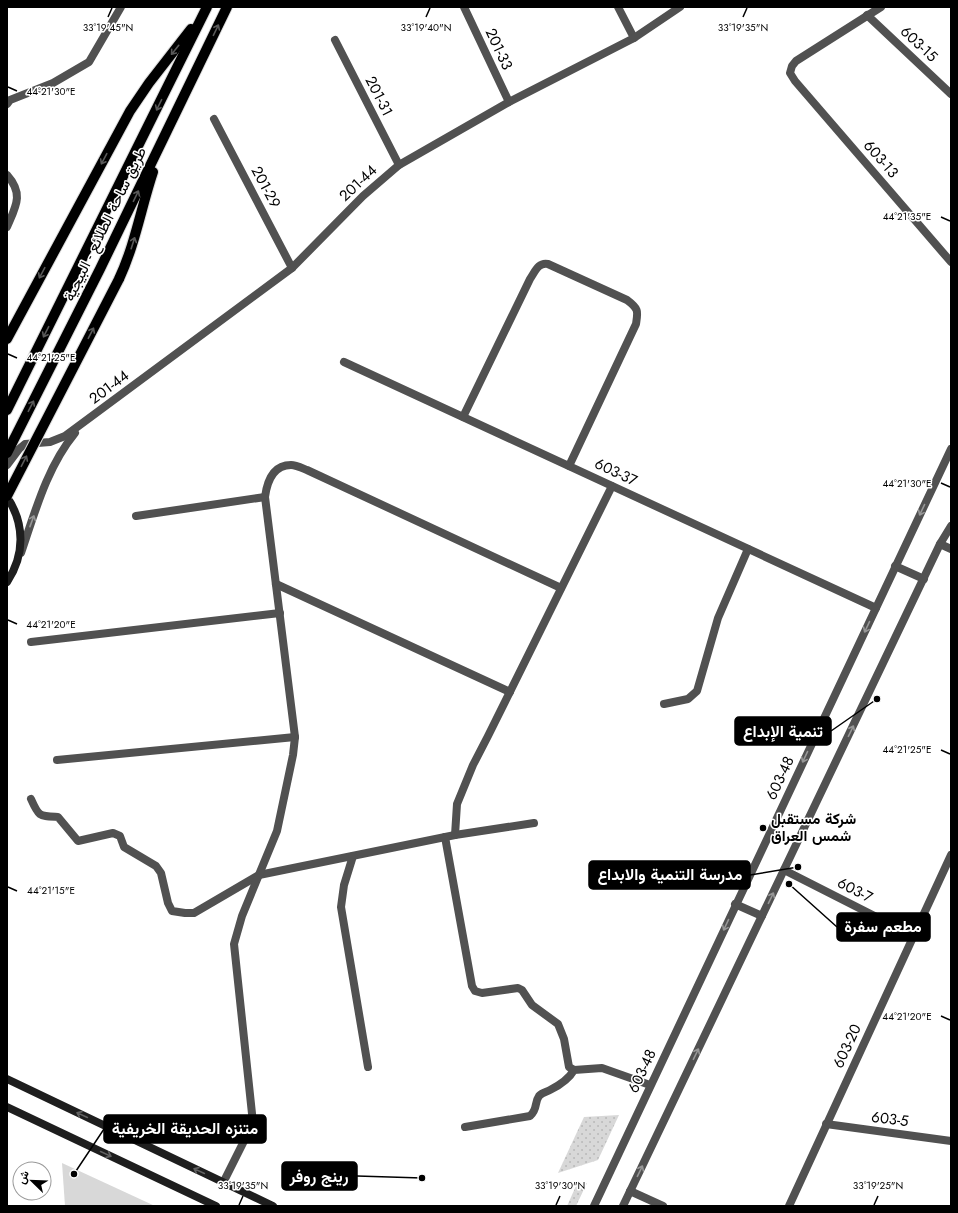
<svg xmlns="http://www.w3.org/2000/svg" width="958" height="1213" font-family="Jost,Vazirmatn,sans-serif">
<style>
.grass{fill:url(#grass-dots)}
.park{fill:#d8d8d8}
.lines{fill:none;stroke-linecap:round;stroke-linejoin:round}
.primary-casing{stroke:#dbdbdb;stroke-width:12}
.minor{stroke:#515151;stroke-width:8}
.tertiary{stroke:#515151;stroke-width:8}
.secondary{stroke:#1e1e1e;stroke-width:8}
.primary{stroke:#000;stroke-width:10}
.primary-bridge-casing{stroke:#dbdbdb;stroke-width:12;stroke-linecap:butt}
.primary-bridge{stroke:#000;stroke-width:10}
.oneway{stroke:#595959}
.oneway2{stroke:#979797}
.oneway3{stroke:#626262}
.ticks{fill:none;stroke:#000;stroke-width:1.5}
.poi-dot{fill:#000;stroke:#fff;stroke-width:1.5}
.labels{text-anchor:middle;stroke-width:3;stroke-linejoin:round;paint-order:stroke}
.street-label{font-size:15px;fill:#000;stroke:#fff}
.poi-label{font-size:15px;font-weight:bold;fill:#000;stroke:#fff;text-anchor:start}
.ticks-label{font-size:10px;text-anchor:middle;fill:#000;stroke:#fff;stroke-width:3;stroke-linejoin:round;paint-order:stroke}
.leader{fill:none;stroke:#000;stroke-width:1.5}
.callout-dot{fill:#000;stroke:#fff;stroke-width:1.5}
.callout{fill:#000;stroke:#000;stroke-width:1.5}
.callout-label{font-size:16px;text-anchor:middle;font-weight:bold;fill:#fff}
</style>
<defs>
<pattern id="grass-dots" width="8" height="8" patternUnits="userSpaceOnUse"><rect width="8" height="8" fill="#d8d8d8"/><path d="M2 2h.1M6 6h.1" fill="none" stroke="#b8b8b8" stroke-width="1.8" stroke-linecap="round"/></pattern>
</defs>
<rect width="100%" height="100%" fill="#fff"/>
<g class="grass">
<path d="M619 1115 598 1160 558 1173 584 1117Z"/>
<path d="M587 1183 576 1206H567L576 1186Z"/>
</g>
<path class="park" d="M62 1163 155 1206H65Z"/>
<g class="lines">
<g class="primary-casing">
<g id="primary">
<path d="M119 279C135 245 141 208 153 172"/>
<path d="M7 339 130 111 149 83 191 29"/>
<path d="M7 410 207 7"/>
<path d="M7 453 100 269 227 7"/>
</g>
</g>
<g class="minor">
<path d="M464 7 509 102"/>
<path d="M618 7 634 38"/>
<path d="M881 7 796 61 792 66 790 73 795 81 951 262"/>
<path d="M867 15 951 94"/>
<path d="M335 40 399 165"/>
<path d="M7 104 10 100 53 83 89 62 121 7"/>
<path d="M214 119 292 268"/>
<path d="M7 175C24 194 16 206 7 227"/>
<path d="M344 362 876 608"/>
<path d="M463 417 530 279C535 272 538 262 548 264L627 300C639 309 638 311 636 324L569 466"/>
<path d="M136 516 265 497"/>
<path d="M940 544 951 549"/>
<path d="M276 584 510 692"/>
<path d="M31 642 280 613"/>
<path d="M664 704 688 699 697 691 718 618 748 549"/>
<path d="M57 760 295 737"/>
<path d="M31 799C39 817 39 816 58 817L78 841 113 833 120 836 124 847 156 866 161 873 168 903 172 911 185 913H194L259 875 455 835 534 823"/>
<path d="M455 835 457 804 473 765 488 736 612 486"/>
<path d="M445 837 472 986 475 991 482 993 518 988 522 990 532 1005 558 1024 564 1039 569 1067 574 1070"/>
<path d="M353 856 344 885 341 907 368 1067"/>
<path d="M784 870 914 936"/>
<path d="M826 1124 951 1141"/>
<path d="M465 1127 530 1116C538 1109 534 1103 539 1096 542 1092 547 1092 550 1090 560 1085 569 1079 574 1070L602 1068 650 1085"/>
<path d="M223 1183 253 1123 234 944 242 916 277 831 293 755 295 737 265 497C267 482 273 465 291 465 296 465 302 468 307 470L561 588"/>
<path d="M630 1191 663 1206"/>
<path d="M789 1206 951 855"/>
</g>
<g class="tertiary">
<path d="M7 465 19 449 25 444 50 442 65 436 292 268 363 196 399 165 509 102 634 38 680 7"/>
<path d="M21 553C35 512 47 467 75 433"/>
<path d="M895 566 924 579"/>
<path d="M735 904 762 916"/>
<path d="M594 1206 951 449"/>
<path d="M623 1206 940 544 951 526"/>
</g>
<g class="secondary">
<path d="M7 497C25 524 25 555 7 582"/>
<path d="M7 1079 273 1206"/>
<path d="M7 1107 216 1206"/>
</g>
<use href="#primary" class="primary"/>
<g class="primary-bridge-casing">
<path id="primary-bridge" d="M7 496 119 279"/>
</g>
<use href="#primary-bridge" class="primary-bridge"/>
</g>
<defs><path id="oneway-shaft" d="M-6 0H5M1.5-3L5.5 0L1.5 3" fill="none" stroke-width="1.6" stroke-linecap="round" stroke-linejoin="round"/></defs>
<g class="oneway">
<use href="#oneway-shaft" transform="translate(216 30) rotate(-64)"/>
<use href="#oneway-shaft" transform="translate(175 50) rotate(129)"/>
<use href="#oneway-shaft" transform="translate(159 105) rotate(116)"/>
<use href="#oneway-shaft" transform="translate(104 159) rotate(118)"/>
<use href="#oneway-shaft" transform="translate(136 196) rotate(-64)"/>
<use href="#oneway-shaft" transform="translate(133 243) rotate(-72)"/>
<use href="#oneway-shaft" transform="translate(42 273) rotate(118)"/>
<use href="#oneway-shaft" transform="translate(46 332) rotate(117)"/>
<use href="#oneway-shaft" transform="translate(91 333) rotate(-63)"/>
<use href="#oneway-shaft" transform="translate(31 406) rotate(-63)"/>
<use href="#oneway-shaft" transform="translate(24 461) rotate(-63)"/>
</g>
<g class="oneway2">
<use href="#oneway-shaft" transform="translate(922 510) rotate(115)"/>
<use href="#oneway-shaft" transform="translate(32 521) rotate(-70)"/>
<use href="#oneway-shaft" transform="translate(867 627) rotate(115)"/>
<use href="#oneway-shaft" transform="translate(851 731) rotate(-64)"/>
<use href="#oneway-shaft" transform="translate(805 757) rotate(115)"/>
<use href="#oneway-shaft" transform="translate(771 898) rotate(-64)"/>
<use href="#oneway-shaft" transform="translate(726 925) rotate(115)"/>
<use href="#oneway-shaft" transform="translate(696 1054) rotate(-64)"/>
<use href="#oneway-shaft" transform="translate(640 1171) rotate(-64)"/>
</g>
<g class="oneway3">
<use href="#oneway-shaft" transform="translate(82 1115) rotate(-155)"/>
<use href="#oneway-shaft" transform="translate(106 1154) rotate(25)"/>
<use href="#oneway-shaft" transform="translate(199 1171) rotate(-155)"/>
</g>
<path class="ticks" d="M108 17 112 8M426 17 430 8M743 17 747 8M8 87 17 91M941 217 950 221M8 354 17 358M941 483 950 487M8 620 17 624M941 750 950 754M8 887 17 891M941 1016 950 1020M239 1205 243 1196M556 1205 560 1196M874 1205 878 1196"/>
<circle class="poi-dot" cx="763" cy="828" r="4"/>
<g class="labels">
<g class="street-label">
<text transform="translate(919 44) rotate(43)" y="5">603-15</text>
<text transform="translate(499 49) rotate(65)" y="5">201-33</text>
<text transform="translate(379 96) rotate(63)" y="5">201-31</text>
<text transform="translate(881 159) rotate(49)" y="5">603-13</text>
<text transform="translate(358 183) rotate(-43)" y="5">201-44</text>
<text transform="translate(266 187) rotate(62)" y="5">201-29</text>
<text transform="translate(105 224) rotate(-64)" y="5">طريق ساحة الطلائع - البيجية</text>
<text transform="translate(109 387) rotate(-37)" y="5">201-44</text>
<text transform="translate(616 472) rotate(25)" y="5">603-37</text>
<text transform="translate(780 778) rotate(-65)" y="5">603-48</text>
<text transform="translate(855 890) rotate(27)" y="5">603-7</text>
<text transform="translate(847 1046) rotate(-65)" y="5">603-20</text>
<text transform="translate(642 1071) rotate(-65)" y="5">603-48</text>
<text transform="translate(890 1119) rotate(7)" y="5">603-5</text>
</g>
<g class="poi-label">
<text x="771" y="824">شركة مستقبل<tspan x="771" dy="17">شمس العراق</tspan></text>
</g>
</g>
<g class="ticks-label">
<text x="108" y="31">33°19'45"N</text>
<text x="743" y="31">33°19'35"N</text>
<text x="426" y="31">33°19'40"N</text>
<text x="51" y="95">44°21'30"E</text>
<text x="907" y="220">44°21'35"E</text>
<text x="51" y="361">44°21'25"E</text>
<text x="907" y="487">44°21'30"E</text>
<text x="51" y="628">44°21'20"E</text>
<text x="907" y="753">44°21'25"E</text>
<text x="51" y="894">44°21'15"E</text>
<text x="907" y="1020">44°21'20"E</text>
<text x="243" y="1189">33°19'35"N</text>
<text x="560" y="1189">33°19'30"N</text>
<text x="878" y="1189">33°19'25"N</text>
</g>
<path class="leader" d="M877 699L831 731M798 867L750 875M789 884L837 927M74 1174L104 1129M422 1178L357 1176"/>
<g class="callout-dot">
<circle cx="877" cy="699" r="4"/>
<circle cx="798" cy="867" r="4"/>
<circle cx="789" cy="884" r="4"/>
<circle cx="74" cy="1174" r="4"/>
<circle cx="422" cy="1178" r="4"/>
</g>
<g class="callout">
<rect x="735" y="717" width="96" height="28" rx="4"/>
<rect x="589" y="861" width="161" height="28" rx="4"/>
<rect x="837" y="913" width="93" height="28" rx="4"/>
<rect x="104" y="1115" width="162" height="28" rx="4"/>
<rect x="282" y="1162" width="75" height="28" rx="4"/>
</g>
<g class="callout-label">
<text x="783" y="737">تنمية الإبداع</text>
<text x="670" y="880">مدرسة التنمية والابداع</text>
<text x="883" y="932">مطعم سفرة</text>
<text x="185" y="1134">متنزه الحديقة الخريفية</text>
<text x="319" y="1182">رينج روفر</text>
</g>
<rect width="958" height="1213" fill="none" stroke="#000000" stroke-width="16"/>
<g transform="translate(32 1181) rotate(293)"><circle r="19" fill="#ffffff" stroke="#999999"/>
<path d="M0-3L7 15L0 10L-7 15Z" fill="#000000"/>
<text y="-6" font-size="11" font-weight="bold" text-anchor="middle" fill="#000000">ش</text>
</g>
</svg>
